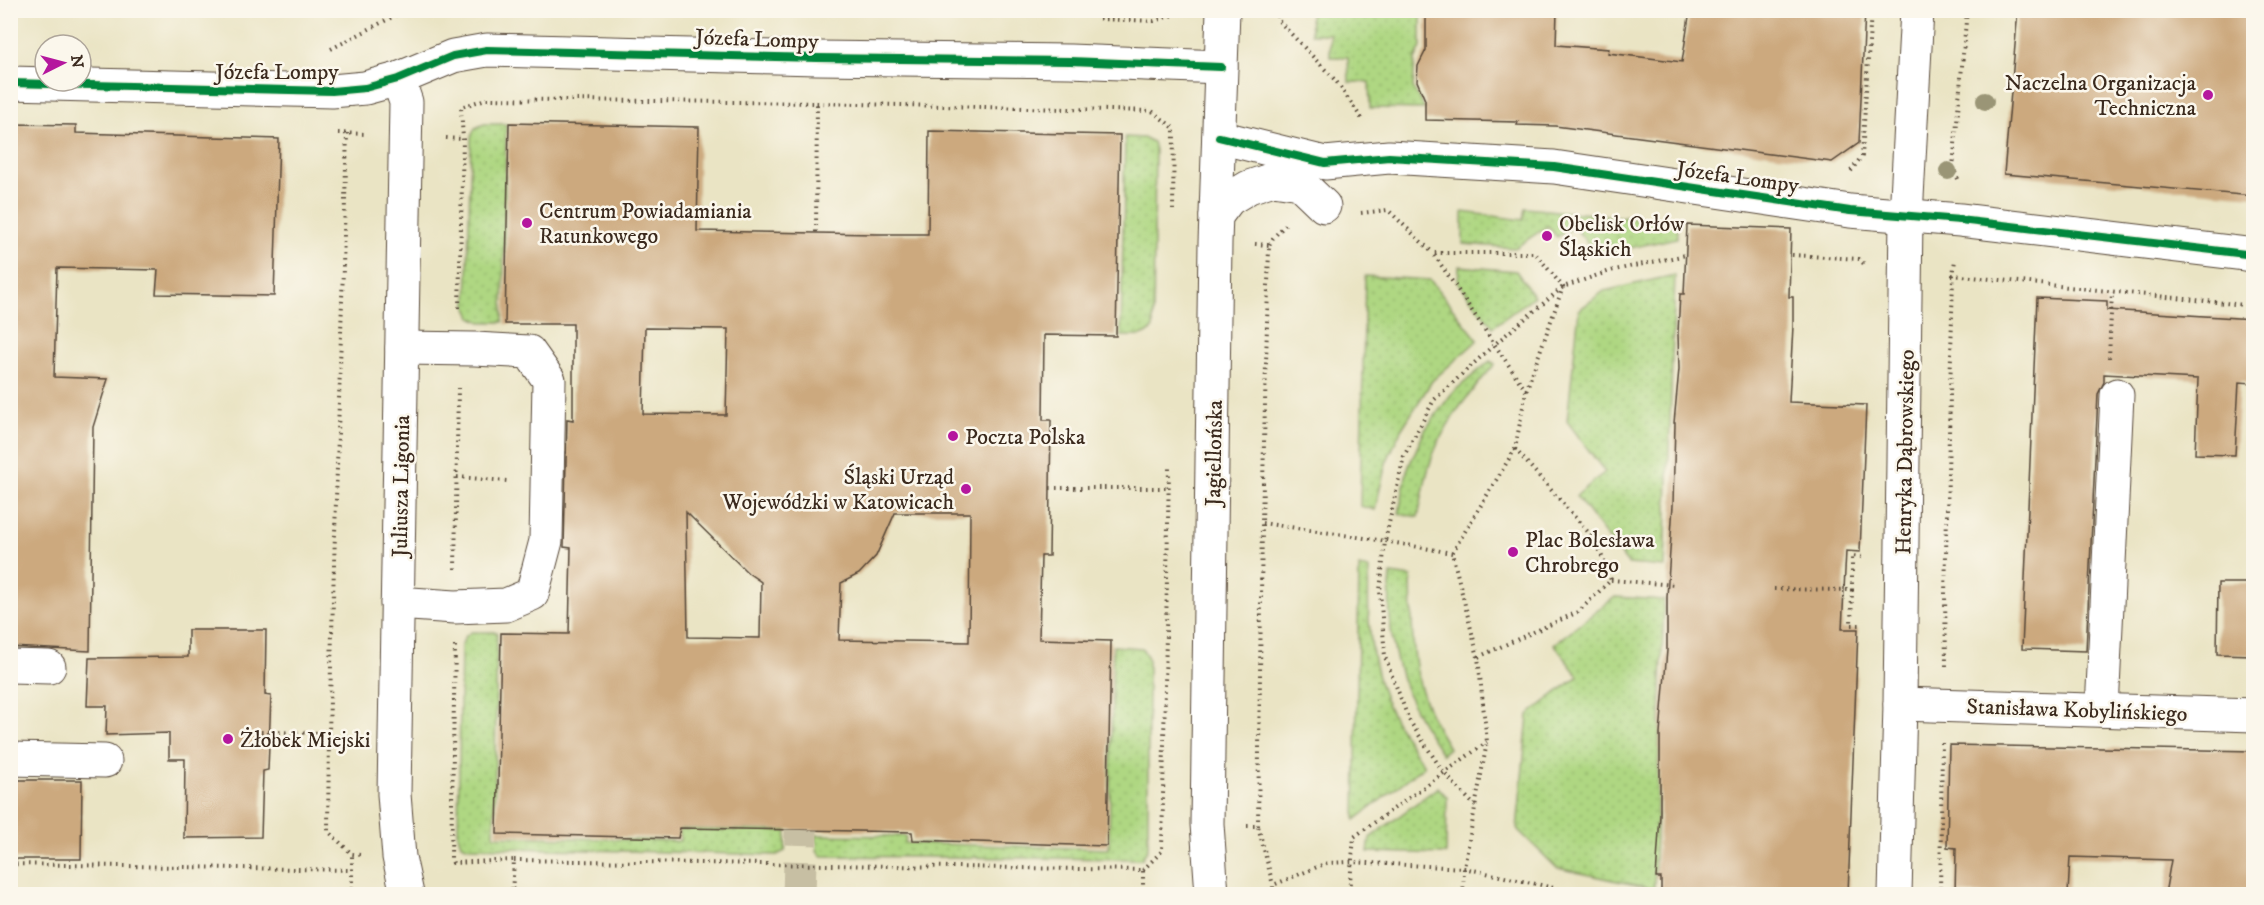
<svg xmlns="http://www.w3.org/2000/svg" width="2264" height="905" font-family="'IM FELL DW Pica',serif">
<style>
.grass{fill:url(#grass-dots);stroke:#758050;stroke-width:1.5}
.building{fill:#cca97e;fill-rule:evenodd}
.lines{fill:none;stroke-linecap:round;stroke-linejoin:round}
.minor-tunnel{stroke:#c7bfa3;stroke-width:33;stroke-dasharray:33 16;stroke-linecap:butt}
.minor-casing{stroke:#554637;stroke-width:35}
.path{stroke:#554637;stroke-width:4;stroke-dasharray:1.5 4.5;stroke-linecap:butt}
.minor{stroke:#fff;stroke-width:33}
.cycleway-casing{stroke:#fbf7ec;stroke-width:11}
.cycleway{stroke:#00873e;stroke-width:8}
.tree{fill:#9a9576}
.poi-dot{fill:#b5179e;stroke:#fbf7ec;stroke-width:2}
.labels{text-anchor:middle;stroke-width:5;stroke-linejoin:round;paint-order:stroke}
.street-label{font-size:22px;fill:#3b2a1e;stroke:#fbf7ec}
.poi-label{font-size:22px;fill:#3b2a1e;stroke:#fbf7ec;text-anchor:start}
</style>
<defs>
<pattern id="grass-dots" width="8" height="8" patternUnits="userSpaceOnUse" patternTransform="scale(1.5)"><rect width="8" height="8" fill="#afd782"/><path d="M2 2h.1M6 6h.1" fill="none" stroke="#97b970" stroke-width="1.8" stroke-linecap="round"/></pattern>
</defs>
<rect width="100%" height="100%" fill="#fbf7ec"/>
<filter id="ink" filterUnits="userSpaceOnUse"><feTurbulence type="fractalNoise" baseFrequency=".0167" numOctaves="2"/><feDisplacementMap in="SourceGraphic" scale="12" xChannelSelector="R" yChannelSelector="G"/><feConvolveMatrix kernelMatrix="1 2 1 2 8 2 1 2 1" color-interpolation-filters="sRGB"/></filter>
<filter id="wash" filterUnits="userSpaceOnUse"><feTurbulence type="fractalNoise" baseFrequency=".008" numOctaves="4" result="noise"/><feDisplacementMap in="SourceGraphic" scale="24" xChannelSelector="R" yChannelSelector="G"/><feGaussianBlur stdDeviation="1.35" result="paint"/><feColorMatrix in="noise" values="0 0 0 0 0 0 0 0 0 0 0 0 0 0 0 0 0 1.4 0 .05"/><feComposite in="paint" operator="in"/></filter>
<g filter="url(#wash)">
<rect width="100%" height="100%" fill="#eae4c4"/>
<g class="grass">
<path d="M1310 11H1421V47L1415 60 1413 88 1425 109 1370 108 1369 82H1349L1348 57H1330V34H1311Z"/>
<path d="M484 124H506L503 322H481L471 317 467 308 471 137 475 128Z"/>
<path d="M1125 137 1144 138 1153 142 1155 150 1153 328C1145 339 1133 336 1121 336Z"/>
<path d="M1525 208 1677 222V238L1598 255 1574 227 1557 237 1548 226 1515 248 1463 244V212L1523 220Z"/>
<path d="M1459 266 1516 271 1534 296 1493 327 1458 283Z"/>
<path d="M1675 275 1665 567 1628 564 1576 496 1605 472 1567 421 1579 310 1604 291Z"/>
<path d="M1365 276 1430 280 1478 340 1432 381 1401 430 1386 463 1375 510 1360 506Z"/>
<path d="M1490 361 1495 364C1469 394 1440 427 1429 467 1424 483 1422 501 1418 517L1399 514 1407 470 1425 430 1452 393Z"/>
<path d="M1359 567 1369 569C1367 610 1369 655 1383 693 1392 719 1409 743 1424 766L1355 820Z"/>
<path d="M1391 574 1411 577C1412 613 1411 650 1420 685 1426 707 1437 729 1449 748L1442 754C1433 740 1422 725 1415 710 1394 668 1386 621 1391 574Z"/>
<path d="M1615 597 1664 600 1654 889 1557 868 1517 829 1528 715 1578 676 1554 644Z"/>
<path d="M471 632H497L494 836 680 841V829L787 831 785 851 777 855 469 847 461 844 458 835 461 646 465 637Z"/>
<path d="M1113 646 1142 648 1148 658V848L1142 859 821 856 817 850 816 835 906 836 905 843 1109 849Z"/>
<path d="M1438 787 1447 797 1446 854 1368 852 1370 838Z"/>
</g>
<g id="blocks">
<g class="building">
<path d="M1426 10H1557L1556 45 1609 49 1608 53 1682 62 1690 10H1865L1859 143 1832 162 1555 126 1517 125 1518 122 1425 120V100L1417 81 1418 66 1426 50Z"/>
<path d="M2018 10H2253V196L2004 174Z"/>
<path d="M509 123 699 127 697 231 876 234H928L929 131 1120 135 1116 336 1044 335 1043 420H1051L1049 556H1041L1039 639 1111 641 1107 846 913 840 912 832 801 830 680 828 678 838 497 834 501 633 569 634 571 548 564 547 567 419 573 420V324H505ZM645 328 728 329 726 415 643 414ZM686 512 748 573 761 582 760 638 688 637ZM895 513H970L969 642 839 640 841 583 859 574 876 556Z"/>
<path d="M10 124 76 125V133L279 139 274 296 156 294 158 270 57 268 54 377 108 379 93 427 90 651 10 647Z"/>
<path d="M1687 225 1791 229 1789 297H1793V326L1789 402 1866 405 1860 552 1846 551 1842 629H1858L1848 894H1661V878H1656L1660 815V734L1667 650V597L1673 505 1675 423H1674L1679 369 1678 333 1680 294H1684Z"/>
<path d="M2037 298 2107 301V310L2253 319V383L2239 382 2235 455 2195 454 2198 379 2104 374V382L2098 394 2086 651 2022 649Z"/>
<path d="M2218 583H2253V655L2217 654Z"/>
<path d="M188 630H266L265 695 271 696 268 770 263 771 261 837 184 838 185 759H169V733L106 735 107 706H87L89 658 188 657Z"/>
<path d="M1949 745 2253 751V894H2165L2171 860 2070 857 2068 894H1955L1956 848 1947 847Z"/>
<path d="M10 780H82L81 859H10Z"/>
</g>
</g>
</g>
<g filter="url(#ink)">
<use href="#blocks" fill-opacity="0" stroke="#554637" stroke-width="1.5"/>
<g class="lines">
<path class="minor-tunnel" d="M799 894 801 830"/>
<g class="minor-casing">
<g id="minor">
<path d="M398 79 406 102 394 794 399 857 407 894"/>
<path d="M10 83 332 91 365 88 398 79 453 56 487 50 817 58 1070 61 1221 67"/>
<path d="M1219 137 1325 163 1389 157 1554 167 1850 211 1960 220 2254 255"/>
<path d="M1216 216 1229 199 1249 187 1273 179 1300 183 1324 206"/>
<path d="M397 603 455 607 506 605 532 594 546 541 549 380 529 352 475 349 402 348"/>
<path d="M10 666 49 667"/>
<path d="M1900 704 2254 715"/>
<path d="M2102 710 2117 395"/>
<path d="M10 759 105 761"/>
<path d="M1212 894 1207 824 1215 243 1223 10"/>
<path d="M1895 894 1900 704 1906 216 1917 10"/>
</g>
</g>
<g class="path">
<path d="M1277 10V19L1336 81 1362 119"/>
<path d="M703 12 725 13"/>
<path d="M1099 19 1154 21 1176 14V10"/>
<path d="M331 49 402 12 418 10"/>
<path d="M338 133 367 134"/>
<path d="M347 133 329 733 328 831 352 854 361 855"/>
<path d="M446 138 462 139"/>
<path d="M1851 171 1862 156 1871 10"/>
<path d="M1958 179 1953 167 1967 10"/>
<path d="M1361 213 1388 210 1433 253"/>
<path d="M816 232 817 101"/>
<path d="M1255 244 1269 245"/>
<path d="M1792 255 1859 259 1864 264"/>
<path d="M1952 275 2254 306"/>
<path d="M459 308 463 139 461 107 486 99 817 103 1152 111 1174 128 1173 210"/>
<path d="M2109 358 2112 292"/>
<path d="M457 477 507 481"/>
<path d="M1050 488H1169"/>
<path d="M1262 523 1385 541 1404 456 1434 400 1496 343 1563 287 1610 271 1686 255"/>
<path d="M1452 553 1385 541 1380 591 1385 657 1409 720 1444 773 1475 806"/>
<path d="M455 569 458 388"/>
<path d="M1611 580 1675 585"/>
<path d="M1774 589 1852 590V556L1864 557"/>
<path d="M1852 590 1851 625H1861"/>
<path d="M455 646 451 858 453 863 514 860 512 894"/>
<path d="M1478 657 1452 553 1515 449 1526 391 1433 253H1535L1563 287 1526 391"/>
<path d="M1946 666 1945 594 1953 275 1955 260"/>
<path d="M261 732 329 733"/>
<path d="M1247 826H1258L1273 885"/>
<path d="M1258 826 1262 523 1269 245 1273 238 1286 224"/>
<path d="M514 860 1143 870V894"/>
<path d="M10 864 352 870"/>
<path d="M1143 870 1162 851 1169 468"/>
<path d="M352 894V854"/>
<path d="M1273 894V885L1327 863 1351 862 1464 868 1581 894"/>
<path d="M1358 894 1349 893 1354 837 1487 742"/>
<path d="M1463 894 1464 868 1487 742 1478 657 1578 612 1611 580 1596 541 1515 449"/>
<path d="M1940 894 1942 743"/>
</g>
<use href="#minor" class="minor"/>
<g class="cycleway-casing">
<g id="cycleway">
<path d="M10 83 332 91 365 88 398 79 453 56 487 50 817 58 1070 61 1221 67"/>
<path d="M1219 137 1325 163 1389 157 1554 167 1850 211 1960 220 2254 255"/>
</g>
</g>
<use href="#cycleway" class="cycleway"/>
</g>
<g class="tree">
<circle cx="1985" cy="101" r="9"/>
<circle cx="1948" cy="171" r="9"/>
</g>
</g>
<g class="poi-dot">
<circle cx="2208" cy="95" r="6"/>
<circle cx="527" cy="223" r="6"/>
<circle cx="1547" cy="236" r="6"/>
<circle cx="953" cy="436" r="6"/>
<circle cx="966" cy="489" r="6"/>
<circle cx="1513" cy="552" r="6"/>
<circle cx="228" cy="739" r="6"/>
</g>
<g class="labels">
<g class="street-label">
<text transform="translate(757 38) rotate(2)" y="8">Józefa Lompy</text>
<text x="277" y="79">Józefa Lompy</text>
<text transform="translate(1738 176) rotate(8)" y="8">Józefa Lompy</text>
<text transform="translate(1904 452) rotate(-89)" y="8">Henryka Dąbrowskiego</text>
<text transform="translate(1213 453) rotate(-89)" y="8">Jagiellońska</text>
<text transform="translate(400 486) rotate(-89)" y="8">Juliusza Ligonia</text>
<text transform="translate(2077 709) rotate(2)" y="8">Stanisława Kobylińskiego</text>
</g>
<g class="poi-label">
<text x="2196" y="90" text-anchor="end">Naczelna Organizacja<tspan x="2196" dy="25">Techniczna</tspan></text>
<text x="539" y="218">Centrum Powiadamiania<tspan x="539" dy="25">Ratunkowego</tspan></text>
<text x="1559" y="231">Obelisk Orłów<tspan x="1559" dy="25">Śląskich</tspan></text>
<text x="965" y="444">Poczta Polska</text>
<text x="954" y="484" text-anchor="end">Śląski Urząd<tspan x="954" dy="25">Wojewódzki w Katowicach</tspan></text>
<text x="1525" y="547">Plac Bolesława<tspan x="1525" dy="25">Chrobrego</tspan></text>
<text x="240" y="747">Żłobek Miejski</text>
</g>
</g>
<rect width="2264" height="905" fill="none" stroke="#fbf7ec" stroke-width="36"/>
<g transform="translate(63 63) rotate(84)"><circle r="28" fill="#fbf7ec" stroke="#aea59a" stroke-width="1.5"/>
<path d="M0-4.5L10 22L0 15L-10 22Z" fill="#b5179e"/>
<text y="-9" font-size="16" font-weight="bold" text-anchor="middle" fill="#3b2a1e">N</text>
</g>
</svg>
